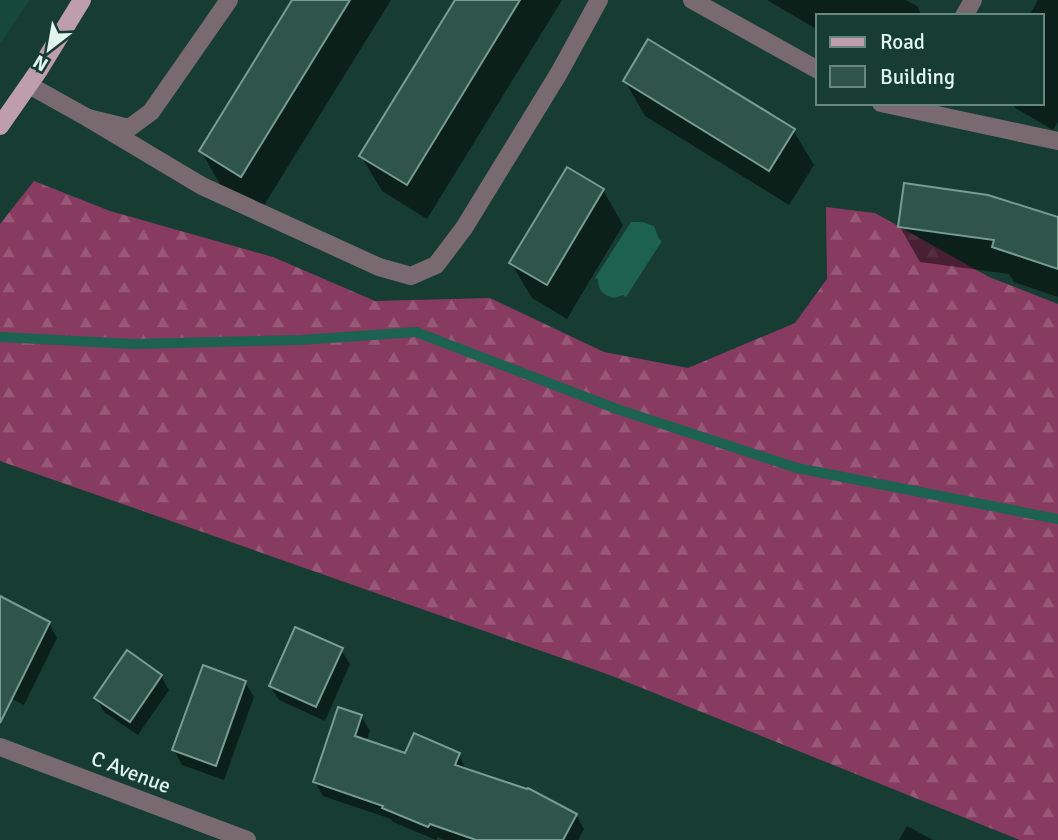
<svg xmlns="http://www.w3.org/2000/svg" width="1058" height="840" font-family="Signika,sans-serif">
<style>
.built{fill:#16483b}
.forest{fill:url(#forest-firs)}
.water{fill:#1d6150}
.shadow{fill:#0007}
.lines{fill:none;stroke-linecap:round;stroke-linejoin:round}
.stream{stroke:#1d6150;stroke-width:10}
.building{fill:#2f5449;stroke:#769d90;stroke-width:2}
.minor{stroke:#796a70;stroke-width:18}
.major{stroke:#bd9eaa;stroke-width:18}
.labels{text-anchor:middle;stroke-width:7;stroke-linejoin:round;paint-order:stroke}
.street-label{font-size:21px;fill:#e1f5ee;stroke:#173d32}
</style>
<defs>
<pattern id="forest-firs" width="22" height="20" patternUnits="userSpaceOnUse" patternTransform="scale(1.75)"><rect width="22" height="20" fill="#883b60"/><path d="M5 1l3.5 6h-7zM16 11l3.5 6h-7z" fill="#985877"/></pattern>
</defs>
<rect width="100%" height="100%" fill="#173d32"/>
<path class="built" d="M0 0H30L0 43Z"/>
<path class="forest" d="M34 181 110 211 273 257 375 301 490 298 604 352 688 368 795 323 827 279 826 207 875 213 989 277 1058 304V840H1020L607 674 0 461V224Z"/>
<path class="water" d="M631 222H642L654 226 659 239 662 241 626 297 623 295 614 298C603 295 598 291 598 279L595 278Z"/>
<g class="shadow">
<path d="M294 0H391L261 210 221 186 201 151Z"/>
<path d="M457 0H562L427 219 382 191 361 156Z"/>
<path d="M767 0H906L917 6 922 16H818V30Z"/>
<path d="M1038 0H1058V122L1053 130 1015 108 1013 103H1042V16H1029Z"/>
<path d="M625 81 793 130 814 165 789 205 645 116Z"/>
<path d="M603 190 623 225 567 319 532 298 511 263Z"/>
<path d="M1058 219V297L1014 282 1009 274 920 262 900 227Z"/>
<path d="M0 614 49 623 57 638 24 705 0 693Z"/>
<path d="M341 650 350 664 325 721 279 700 270 686Z"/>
<path d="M161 676 169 690 138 735 104 712 96 698Z"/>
<path d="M245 682 254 697 224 780 182 765 174 750Z"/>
<path d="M361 716 370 731 366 742 406 756 459 754 466 771 576 815 584 829 578 840H445L438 837 436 840 393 822 391 819 323 796 315 782Z"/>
<path d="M907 826 933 840H899Z"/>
</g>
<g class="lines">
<path class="stream" d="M0 337 133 344 301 340 416 332 617 409 797 468 1058 519"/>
</g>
<g class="building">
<path d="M292 0H350L241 177 199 151Z"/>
<path d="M455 0H520L407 185 359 156Z"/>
<path d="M648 39 795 129 769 171 623 81Z"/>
<path d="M567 167 604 189 547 285 509 263Z"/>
<path d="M904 183 988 195 1058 217V269L992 247 994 240 898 227Z"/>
<path d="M0 596 50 622 0 723Z"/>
<path d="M295 627 343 648 316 707 269 686Z"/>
<path d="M127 650 162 675 130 722 94 698Z"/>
<path d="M203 665 246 681 216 766 172 750Z"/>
<path d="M338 707 362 715 355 736 405 753 414 733 460 753 455 765 527 789 528 788 577 814 563 840H476L430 824 428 827 382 808 383 806 313 782Z"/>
</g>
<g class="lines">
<g class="minor">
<path d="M692 0 818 70"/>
<path d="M964 16 973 0"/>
<path d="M29 85 88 118 129 128 151 112 229 0"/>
<path d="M881 103 1058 141"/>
<path d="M88 118 202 186 379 267 411 276 436 265 464 228 559 73 599 0"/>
<path d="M0 747 247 840"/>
</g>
<path class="major" d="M0 126 39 70 82 0"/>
</g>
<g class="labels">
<g class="street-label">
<text transform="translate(131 772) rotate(21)" y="7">C Avenue</text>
</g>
</g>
<rect x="816" y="14" width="228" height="91" fill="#173d32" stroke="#68877d" stroke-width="2"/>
<rect x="830" y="37" width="35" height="10" fill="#bd9eaa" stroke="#68877d" stroke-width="2"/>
<text x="880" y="49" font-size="21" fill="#e1f5ee">Road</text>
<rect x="830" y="66" width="35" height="21" fill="#2f5449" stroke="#68877d" stroke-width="2"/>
<text x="880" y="84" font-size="21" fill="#e1f5ee">Building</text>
<g transform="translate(49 49) rotate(211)" stroke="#173d32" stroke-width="5" paint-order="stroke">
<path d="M0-5L12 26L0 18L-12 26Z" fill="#e1f5ee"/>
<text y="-10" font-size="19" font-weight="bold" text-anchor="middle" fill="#e1f5ee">N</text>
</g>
</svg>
